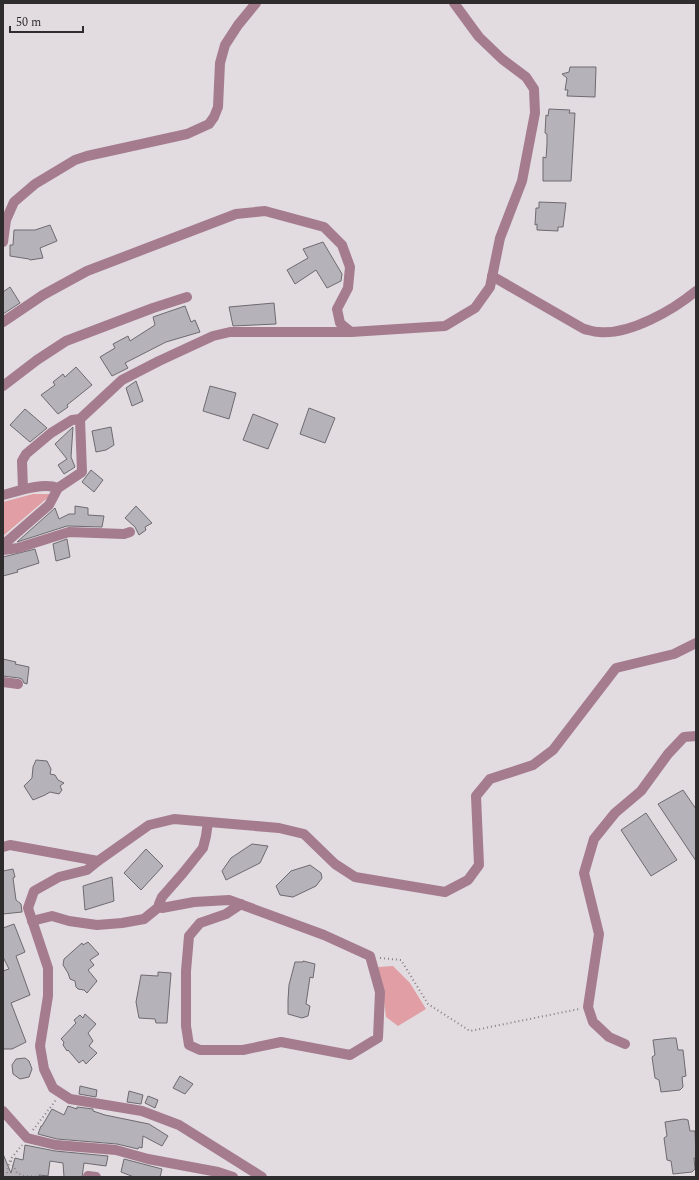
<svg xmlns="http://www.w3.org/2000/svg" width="699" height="1180" font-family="Spectral,serif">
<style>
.green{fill:#e19ea5}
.building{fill:#b6b2b9;stroke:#6d6a70}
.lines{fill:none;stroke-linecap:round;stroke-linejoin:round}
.path{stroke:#847f83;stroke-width:2;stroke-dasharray:1 3;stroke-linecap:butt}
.minor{stroke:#a57c8d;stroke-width:10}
</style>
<rect width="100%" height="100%" fill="#e2dce1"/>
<g class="green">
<path d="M33 494H52L3 536V502Z"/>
<path d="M393 966 410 983 426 1009 398 1026 386 1017 383 993 378 967Z"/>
</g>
<g class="building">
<path d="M570 67H596L595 97 567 96 568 90H565L567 78 562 74 569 72Z"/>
<path d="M549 109 570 110 569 113H575L571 181H543V157L546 158 547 144V134L545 133 546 115 548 116Z"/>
<path d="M539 202 566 203 563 227H558V231L537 230V224L535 225 536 208H539Z"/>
<path d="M50 225 57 241 40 248 43 258 30 260 29 259 10 256V245H13L14 230H35Z"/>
<path d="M323 242 342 274 341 281 327 288 316 270 295 284 287 270 308 258 303 249Z"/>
<path d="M10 287 20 303 3 314V292Z"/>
<path d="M274 303 276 324 233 326 229 307Z"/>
<path d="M185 306 191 322 195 320 200 332 166 342 125 363 128 368 112 376 100 357 115 348 113 344 128 336 130 341 155 325 153 317Z"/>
<path d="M76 367 92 385 67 405 68 407 58 414 41 395 55 385 53 382 63 374 65 377Z"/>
<path d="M136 381 143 401 132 406 126 388Z"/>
<path d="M210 386 236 393 229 419 203 411Z"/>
<path d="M309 408 335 418 325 443 300 434Z"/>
<path d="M25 409 47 428 30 442 10 425Z"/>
<path d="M253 414 278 424 268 449 243 440Z"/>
<path d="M73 427 71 457 75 467 64 474 58 465 67 459 55 444Z"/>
<path d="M111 427 114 445 106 450 96 452 92 431Z"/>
<path d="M91 470 103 480 94 492 82 482Z"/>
<path d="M75 506 88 508V515L104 516 102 527 67 526 17 542 55 508 59 519 69 514H75Z"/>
<path d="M136 506 152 523 145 527 146 530 139 535 135 527 125 518Z"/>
<path d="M67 539 70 557 56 561 53 544Z"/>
<path d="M35 549 39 563 17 570 18 572 3 576V557Z"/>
<path d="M3 659 16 662 15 664 29 667 27 684 24 683 22 679 19 678 3 676Z"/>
<path d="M36 760 47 761 51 769 50 774 55 775 58 780 64 783 60 786 62 790 59 794 50 792 45 795 33 800 24 786 32 778 33 767Z"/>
<path d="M683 790 696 809V861L658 804Z"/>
<path d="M646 813 677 860 651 876 621 830Z"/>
<path d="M252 844 268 846 260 863 226 880 222 871 231 858Z"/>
<path d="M146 849 163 866 141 890 124 873Z"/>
<path d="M310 865 321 873 322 878 316 886 293 897 280 895 276 886 291 871Z"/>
<path d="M13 869 15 877 13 878 16 900 21 904 22 912 3 914V871Z"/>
<path d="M112 877 114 901 85 910 83 886Z"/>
<path d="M14 924 25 952 16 956 30 995 11 1003 26 1042 12 1049H3V971L9 969 3 957V928Z"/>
<path d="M88 942 99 954 90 960 94 965 88 970 97 981 87 993 84 990 78 989 76 987 75 981 70 979 68 973 63 965 64 959 82 943 83 945Z"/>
<path d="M303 961 315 964 313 978 310 977 306 1004 310 1006 308 1016 302 1018 288 1014V1000L289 985 295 962H303Z"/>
<path d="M158 972 171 973 167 1023H156L155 1019 139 1018 136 1002 141 975 158 976Z"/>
<path d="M85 1014 96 1024 88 1033 93 1041 89 1046 97 1053 86 1064 83 1060 79 1063 68 1050 67 1051 63 1045 64 1042 61 1039 76 1023 74 1020 80 1015 83 1018Z"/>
<path d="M671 1038H676L678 1050H683L686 1076 682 1077 683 1087 680 1090 661 1092 659 1080 655 1078 652 1057 655 1055 653 1040Z"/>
<path d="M25 1058 29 1061 32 1069 29 1077 20 1079 13 1074 12 1065 16 1059Z"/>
<path d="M180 1076 193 1084 185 1094 173 1088Z"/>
<path d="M80 1086 97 1090 96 1097 79 1094Z"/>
<path d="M129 1091 143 1095 141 1104 127 1102Z"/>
<path d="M148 1096 158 1100 155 1108 145 1103Z"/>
<path d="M68 1106 77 1109V1107L93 1109V1111L105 1115 149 1124 168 1136 162 1146 143 1136 142 1148 139 1147 138 1149 117 1144 57 1139 38 1134 41 1126H42L52 1109 64 1115Z"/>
<path d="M684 1119 688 1120 690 1131H695L696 1158H694L695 1169 692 1172 673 1174 671 1161 667 1160 664 1138 667 1136 665 1122Z"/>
<path d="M25 1145 55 1151 108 1156 106 1166 84 1163 82 1177H64L63 1163 50 1161 48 1176 39 1175V1177H3V1154L11 1173 15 1158 23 1160Z"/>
<path d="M124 1159 162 1169 160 1177H134L121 1172Z"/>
</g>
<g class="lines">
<g class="path">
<path d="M380 958 401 960 428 1004 470 1031 579 1009"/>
<path d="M33 1130 56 1100"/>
<path d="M11 1161 17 1173 24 1176 46 1177"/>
<path d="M6 1177 10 1160 22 1145"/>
</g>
<g class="minor">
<path d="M3 242 6 220 14 202 35 184 75 160 87 156 187 134 209 124 214 117 218 107 220 63 225 45 238 25 256 3"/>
<path d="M492 276 584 329C589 330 594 332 599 332 630 335 673 310 696 291"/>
<path d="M3 322 43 295 87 271 236 214 265 211 324 227 342 245 350 267 348 288 337 309 340 323 351 332 445 326 475 308 490 287 500 238 522 181 535 113 534 89 526 77 502 59 479 37 454 3"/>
<path d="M3 386 37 360 66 341 153 308 187 297"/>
<path d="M23 489 22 461 26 454 51 433 72 420 80 419 122 380 159 361 213 336 230 332H351"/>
<path d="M3 495C18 491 43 482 58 488"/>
<path d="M3 545 49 505 58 488 82 472 80 419"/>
<path d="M3 550 18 548 69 532 124 534 130 532"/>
<path d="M3 682 18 684"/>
<path d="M208 822 206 836 203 848 183 873 162 897 159 904 162 908 194 902 229 900 324 935 370 956 380 992 378 1038 350 1055 281 1042 243 1050H200L189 1045 186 1026V971L189 936 200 923 226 914 241 904"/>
<path d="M3 847 10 845 98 861 149 825 174 819 279 828 304 834 335 864 355 877 445 892 468 880 479 865 476 796 490 779 533 765 553 750 616 668 674 654 696 643"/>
<path d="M98 861 87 870 59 877 34 891 28 908 48 968V996L40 1046 44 1069 53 1088 70 1099 142 1111 179 1125 262 1177"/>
<path d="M32 921 52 916 69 921 97 925 122 923 144 919 160 906"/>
<path d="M625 1044 609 1037 593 1022 588 1007 599 934 584 873 594 839 615 813 641 791 668 754 684 737 696 736"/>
<path d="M3 1111 27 1138 56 1145 116 1150 148 1159 218 1172 233 1177"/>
<path d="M88 1176 96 1177"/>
</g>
</g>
<rect width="699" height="1180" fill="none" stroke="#2f2c2e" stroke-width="8"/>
<path d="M10 26v6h73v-6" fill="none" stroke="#2f2c2e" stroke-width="2"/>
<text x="16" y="26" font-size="12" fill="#2f2c2e" stroke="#e2dce1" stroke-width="3" paint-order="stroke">50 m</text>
</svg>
